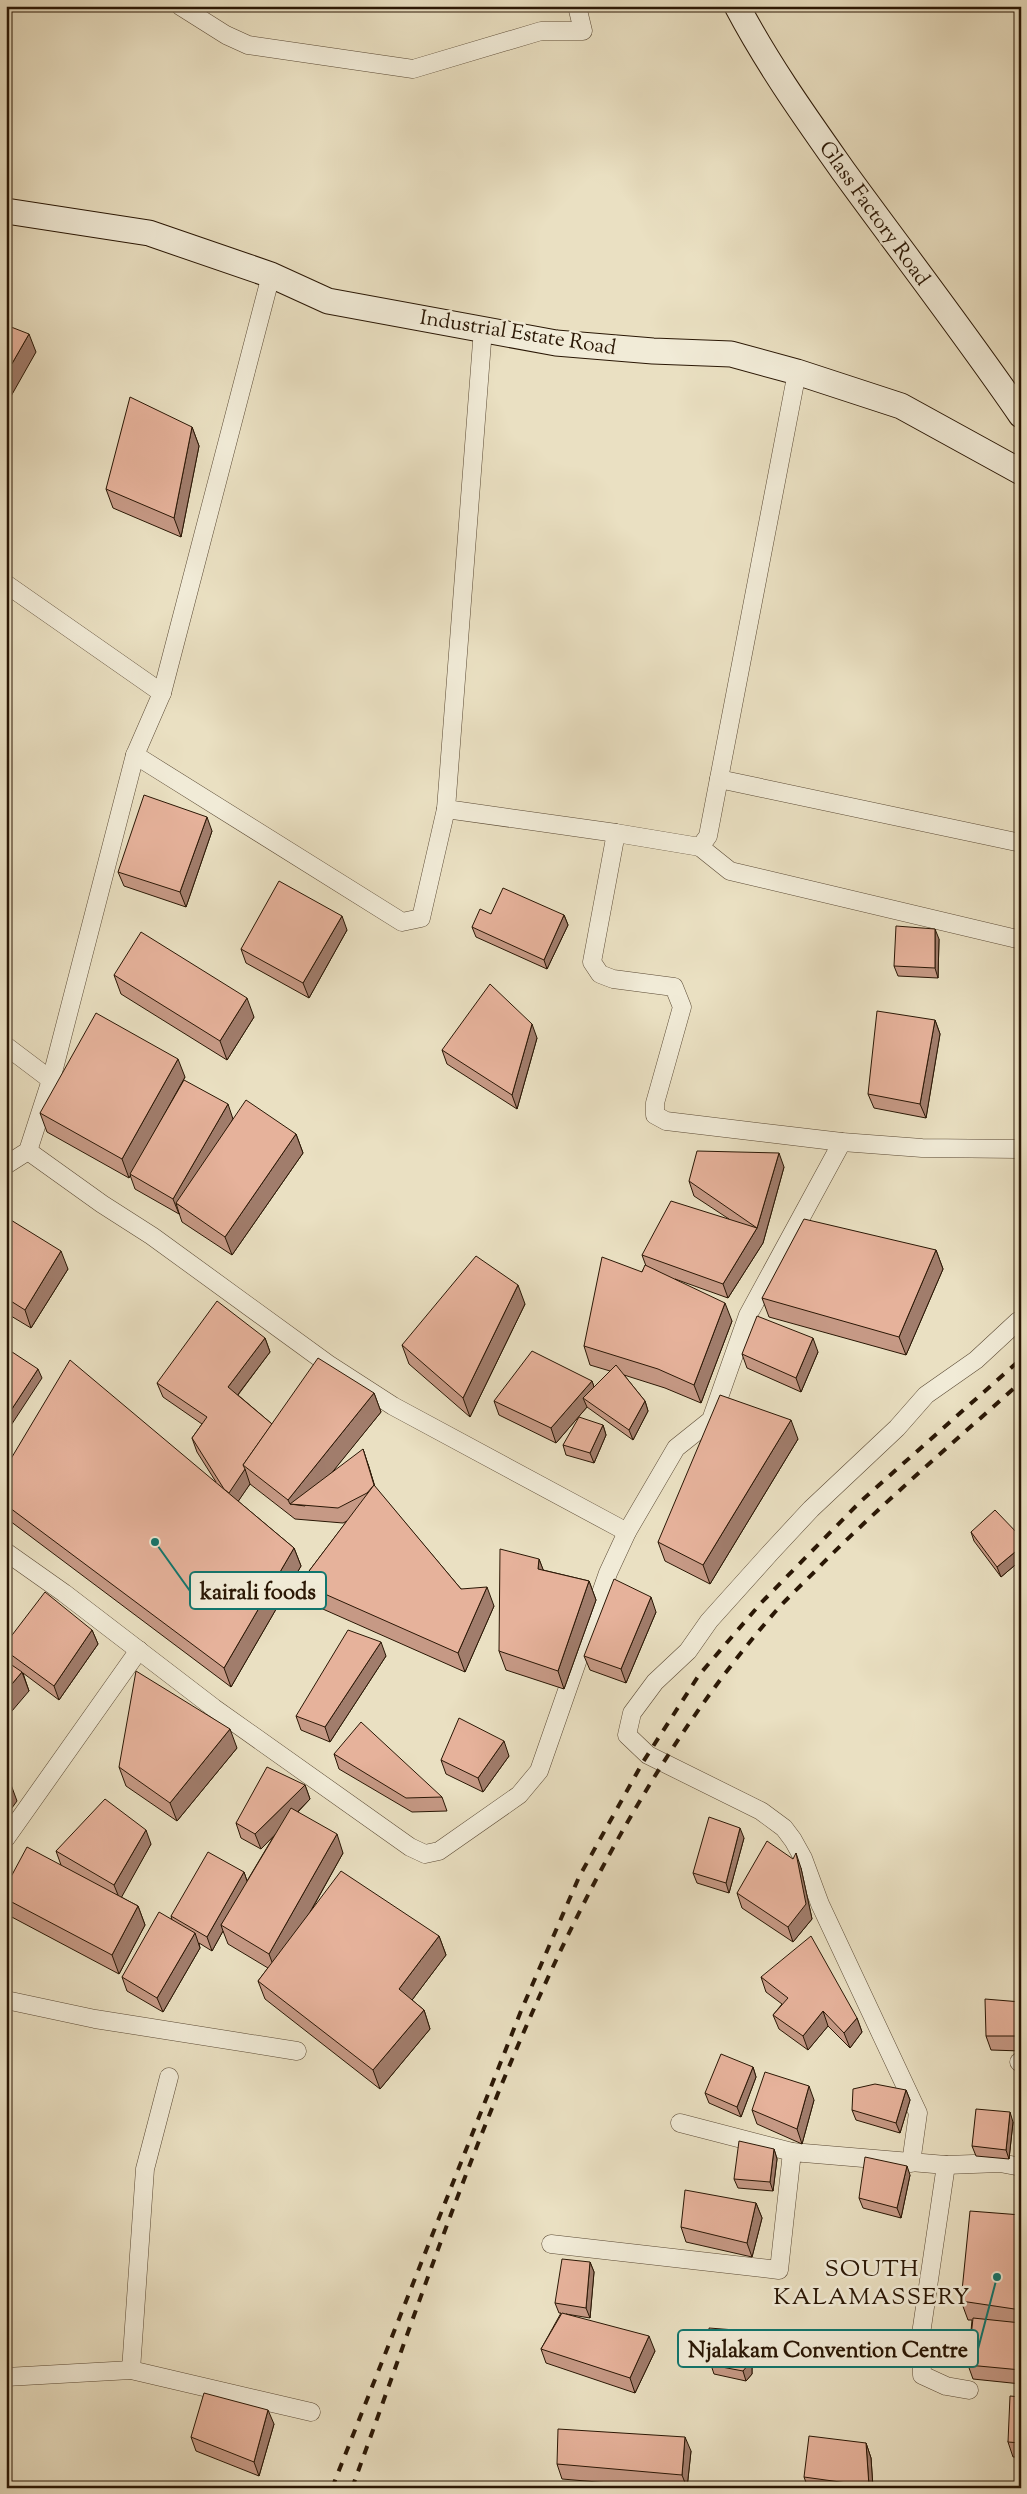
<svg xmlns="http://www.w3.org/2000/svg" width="1027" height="2494" font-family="'Sorts Mill Goudy',serif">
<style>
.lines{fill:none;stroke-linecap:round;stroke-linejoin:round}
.street-casing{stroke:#5a4934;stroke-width:19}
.secondary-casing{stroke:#2a1705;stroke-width:27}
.street{stroke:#f1ebd7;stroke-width:18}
.secondary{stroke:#f1ebd7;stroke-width:25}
.rail{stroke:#2a1705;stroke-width:4;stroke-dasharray:9 9;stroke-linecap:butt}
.wall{fill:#c69985;stroke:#2a1705}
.shaded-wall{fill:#a17d6c;stroke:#2a1705}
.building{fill:#e6b29b;stroke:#2a1705}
.labels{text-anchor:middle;stroke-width:5;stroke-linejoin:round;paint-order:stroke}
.street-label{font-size:21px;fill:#2a1705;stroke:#f1ebd7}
.quarter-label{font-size:24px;letter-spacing:1px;fill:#2a1705;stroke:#f1ebd7}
.leader{fill:none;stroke:#0f766e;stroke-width:2}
.callout-dot{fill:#0f766e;stroke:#f1ebd7;stroke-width:2}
.callout{fill:#f1ebd7;stroke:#0f766e;stroke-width:2}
.callout-label{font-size:22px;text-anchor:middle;font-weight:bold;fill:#2a1705}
</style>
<rect width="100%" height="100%" fill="#eae0c2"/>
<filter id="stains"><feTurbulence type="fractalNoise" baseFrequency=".004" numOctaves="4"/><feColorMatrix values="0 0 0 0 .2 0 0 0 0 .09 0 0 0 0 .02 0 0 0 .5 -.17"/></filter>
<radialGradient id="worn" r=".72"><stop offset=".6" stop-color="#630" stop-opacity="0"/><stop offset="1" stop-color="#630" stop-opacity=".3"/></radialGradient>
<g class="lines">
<g class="street-casing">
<g id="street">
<path d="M180 6 226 35 248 45 413 69 541 31H583L577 6"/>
<path d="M271 275 162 693 135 755 402 922 421 918 446 809"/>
<path d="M483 329 446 809 616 833 700 847 708 836 797 372"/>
<path d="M6 584 162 693"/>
<path d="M719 779 1021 843"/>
<path d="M616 833 592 962 600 974 613 979 674 987 682 1007 655 1103V1115L666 1121 842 1142 922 1148 1021 1149"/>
<path d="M700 847 730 871 1021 940"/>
<path d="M6 1046 51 1080"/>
<path d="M28 1151 102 1204 152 1236 328 1364 393 1406 627 1532"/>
<path d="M6 1165 28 1151 51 1080 135 755"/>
<path d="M6 1552 64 1593 214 1708 410 1847 425 1854 439 1851 519 1795 539 1771 608 1573 627 1532 676 1448 711 1420 748 1315 842 1142"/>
<path d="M6 1838 139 1650"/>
<path d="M6 2000 95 2019 297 2051"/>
<path d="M1019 2062H1021"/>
<path d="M680 2123 792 2152"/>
<path d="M911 2163 918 2113 820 1904 803 1858 793 1840 784 1828 761 1811 648 1755 627 1735 632 1713 655 1682 688 1651 709 1621 771 1552 811 1509 897 1428 926 1395 976 1360 1018 1321"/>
<path d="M946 2165 921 2334 922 2375 946 2386 969 2390"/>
<path d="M551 2244 779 2270 792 2152 946 2165 1000 2163 1021 2167"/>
<path d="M131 2370 145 2169 169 2077"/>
<path d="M6 2377 131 2370 311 2412"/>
</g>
</g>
<g class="secondary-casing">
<g id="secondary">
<path d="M737 6C768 65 806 118 844 172 903 253 964 332 1021 415"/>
<path d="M6 211 149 233 271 275 328 301 556 343 653 351 731 354 797 372 901 406 1021 472"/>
</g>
</g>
<use href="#street" class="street"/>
<use href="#secondary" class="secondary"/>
<g class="rail">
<path d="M332 2488 521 2011 579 1877 643 1762 699 1675 761 1603 861 1501 1021 1359"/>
<path d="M352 2488C461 2190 563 1855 775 1612 789 1596 806 1581 821 1565 885 1501 954 1442 1021 1382"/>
</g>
</g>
<g class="wall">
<path d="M192 427 199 446 181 537 113 508 106 489Z"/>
<path d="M212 831 186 907 124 886 118 872Z"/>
<path d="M491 914 564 915 568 925 547 969 476 937 472 927Z"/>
<path d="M347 930 309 998 246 963 241 949Z"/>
<path d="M939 939 938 978 898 976 894 966Z"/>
<path d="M114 975 254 1017 227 1060 121 994Z"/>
<path d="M935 1020 940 1034 926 1118 874 1108 868 1094Z"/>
<path d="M537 1038 517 1109 447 1064 442 1050Z"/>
<path d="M185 1077 164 1115 233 1119 230 1124 296 1134 303 1153 232 1255 182 1222 179 1213V1214L135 1189 130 1175 129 1178 47 1132 40 1113Z"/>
<path d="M784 1167 763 1243 728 1298 675 1279 732 1321 701 1403 665 1388 624 1375 645 1401 648 1411 633 1440 587 1407 556 1443 499 1415 494 1401 592 1381 594 1387 610 1371 590 1365 584 1346 646 1266 642 1255 729 1219 694 1196 689 1181Z"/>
<path d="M6 1217 68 1269 31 1328 6 1313Z"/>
<path d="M936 1250 943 1269 906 1355 769 1317 762 1298Z"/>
<path d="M525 1304 470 1417 409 1364 402 1345Z"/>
<path d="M265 1338 270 1352 238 1395 272 1424 374 1393 381 1412 332 1472 368 1464 375 1487 461 1589 494 1606 465 1672 307 1602 300 1583 347 1521 343 1523 295 1519 250 1484 238 1501 294 1548 301 1566 231 1687 6 1518V1467L216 1482 197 1452 192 1438 202 1424 163 1397 157 1383Z"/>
<path d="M818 1352 801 1392 747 1368 742 1354Z"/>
<path d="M603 1425 606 1435 594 1463 566 1455 563 1445Z"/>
<path d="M798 1439 710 1584 665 1561 658 1542Z"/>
<path d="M1021 1494V1511L1017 1501Z"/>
<path d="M971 1532 1021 1537V1560L1001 1577 974 1541Z"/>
<path d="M539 1559 543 1570 589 1581 596 1600 564 1689 506 1670 499 1651Z"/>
<path d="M656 1612 626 1683 590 1670 584 1656Z"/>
<path d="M92 1630 98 1644 59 1700 23 1673 29 1691 8 1662 6 1658V1643Z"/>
<path d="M386 1656 330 1742 301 1730 296 1716Z"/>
<path d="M237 1748 177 1821 126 1786 119 1767Z"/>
<path d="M334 1754 442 1797 447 1811 412 1812 339 1769Z"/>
<path d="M509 1756 483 1792 446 1774 441 1760Z"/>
<path d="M305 1785 310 1799 298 1812 343 1853 311 1911 439 1936 446 1955 412 2000 424 2010 430 2029 380 2089 265 1999 258 1981 268 1968 228 1944 223 1931 212 1951 199 1943 200 1948 163 2012 127 1991 122 1977 172 1920 171 1916 244 1872 247 1881 275 1834 261 1849 241 1838 236 1823Z"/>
<path d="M744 1838 729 1893 697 1883 693 1873Z"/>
<path d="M151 1844 121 1897 138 1906 145 1925 119 1974 8 1915 6 1910V1886L61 1865 56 1851Z"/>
<path d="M801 1868 812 1919 793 1942 742 1908 737 1893Z"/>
<path d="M761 1977 857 2018 862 2032 850 2048 828 2026 808 2050 779 2029 773 2015 782 2004 766 1992Z"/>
<path d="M1021 2002V2051L991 2050 986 2036Z"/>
<path d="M753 2067 756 2077 741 2117 709 2103 705 2093Z"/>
<path d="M906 2090 910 2100 900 2133 856 2120 852 2110Z"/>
<path d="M814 2100 802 2144 757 2124 752 2110Z"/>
<path d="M1013 2122 1009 2159 976 2156 972 2146Z"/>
<path d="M774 2149 777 2159 773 2191 738 2188 734 2179Z"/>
<path d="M910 2175 901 2218 863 2208 859 2198Z"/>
<path d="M756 2203 762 2218 752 2257 686 2242 681 2227Z"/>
<path d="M1021 2215V2384L973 2379 968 2365 972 2320H968L961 2301Z"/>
<path d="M590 2262 594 2272 590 2318 566 2314 655 2351 635 2393 546 2363 541 2349 561 2313H559L555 2303Z"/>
<path d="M752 2341V2374L746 2381 714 2374 711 2365Z"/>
<path d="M1021 2397V2457H1013L1008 2442Z"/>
<path d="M274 2424 259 2476 196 2451 191 2437Z"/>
<path d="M866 2443 871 2458 873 2488H808L804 2477Z"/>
<path d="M691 2451 687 2488H669L562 2479 557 2464Z"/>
</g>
<g class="shaded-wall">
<path d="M29 334 36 352 6 405V374Z"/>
<path d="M192 427 199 446 181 537 174 518Z"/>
<path d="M207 817 212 831 186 907 180 892Z"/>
<path d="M564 915 568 925 547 969 544 960Z"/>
<path d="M342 916 347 930 309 998 303 983Z"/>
<path d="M935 929 939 939 938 978 935 968Z"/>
<path d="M247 998 254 1017 227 1060 220 1041Z"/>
<path d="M935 1020 940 1034 926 1118 920 1104Z"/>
<path d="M532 1024 537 1038 517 1109 512 1095Z"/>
<path d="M178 1059 185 1077 129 1178 122 1159Z"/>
<path d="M228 1104 233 1119 182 1207 176 1203 179 1213V1214L173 1199Z"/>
<path d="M296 1134 303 1153 232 1255 225 1237Z"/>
<path d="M779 1153 784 1167 763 1243 728 1298 723 1284 757 1228Z"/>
<path d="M936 1250 943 1269 906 1355 899 1337Z"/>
<path d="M61 1251 68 1269 31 1328 25 1310Z"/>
<path d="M518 1285 525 1304 470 1417 463 1398Z"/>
<path d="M725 1303 732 1321 701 1403 694 1385Z"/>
<path d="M265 1338 270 1352 233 1401 228 1387Z"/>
<path d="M813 1338 818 1352 801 1392 796 1378Z"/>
<path d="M38 1369 42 1378 6 1433V1418Z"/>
<path d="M592 1381 597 1396 583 1398 587 1407 556 1443 551 1428Z"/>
<path d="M374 1393 381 1412 305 1506 290 1504 288 1500Z"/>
<path d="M645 1401 648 1411 633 1440 629 1430Z"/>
<path d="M791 1420 798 1439 710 1584 703 1565Z"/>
<path d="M603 1425 606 1435 594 1463 590 1453Z"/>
<path d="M363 1449 368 1464 380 1504 375 1489Z"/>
<path d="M245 1469 250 1484 233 1509 227 1495Z"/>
<path d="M1021 1547V1560L1001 1577 997 1567Z"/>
<path d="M294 1548 301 1566 231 1687 224 1668Z"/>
<path d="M539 1559 546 1577 538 1569Z"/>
<path d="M589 1581 596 1600 564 1689 558 1671Z"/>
<path d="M487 1587 494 1606 465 1672 458 1653Z"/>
<path d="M651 1597 656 1612 626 1683 621 1669Z"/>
<path d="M92 1630 98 1644 59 1700 54 1686Z"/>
<path d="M381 1642 386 1656 330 1742 325 1727Z"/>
<path d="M22 1672 29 1691 6 1718V1691Z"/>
<path d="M230 1729 237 1748 177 1821 170 1803Z"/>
<path d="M504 1741 509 1756 483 1792 478 1778Z"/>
<path d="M10 1782 17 1801 6 1816V1787Z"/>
<path d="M305 1785 310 1799 261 1849 255 1834Z"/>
<path d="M740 1828 744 1838 729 1893 726 1883Z"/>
<path d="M146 1830 151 1844 120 1900 114 1885Z"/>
<path d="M337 1834 343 1853 276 1973 269 1954Z"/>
<path d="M796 1853 801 1868 812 1919 793 1942 788 1927Z"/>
<path d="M244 1872 249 1887 221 1925 223 1931 212 1951 207 1937Z"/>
<path d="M138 1906 145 1925 119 1974 112 1955Z"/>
<path d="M195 1933 200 1948 163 2012 157 1998Z"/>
<path d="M439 1936 446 1955 406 2008 399 1989Z"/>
<path d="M424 2010 430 2029 380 2089 373 2070Z"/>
<path d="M823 2011 828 2026 808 2050 803 2036Z"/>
<path d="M857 2018 862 2032 850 2048 844 2033Z"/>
<path d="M753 2067 756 2077 741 2117 737 2107Z"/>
<path d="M809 2086 814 2100 802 2144 797 2129Z"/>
<path d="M906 2090 910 2100 900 2133 896 2123Z"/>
<path d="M1010 2112 1013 2122 1009 2159 1006 2150Z"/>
<path d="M774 2149 777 2159 773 2191 770 2182Z"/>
<path d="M907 2166 910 2175 901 2218 897 2208Z"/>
<path d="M756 2203 762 2218 752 2257 747 2243Z"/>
<path d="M590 2262 594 2272 590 2318 586 2308Z"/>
<path d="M748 2331 752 2341V2374L746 2381 743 2371Z"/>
<path d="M649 2336 655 2351 635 2393 630 2378Z"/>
<path d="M268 2410 274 2424 259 2476 254 2462Z"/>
<path d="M685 2437 691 2451 687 2488 682 2475Z"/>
<path d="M866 2443 871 2458 873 2488H869V2486Z"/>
</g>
<g class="building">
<path d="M6 325 29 334 6 374Z"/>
<path d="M130 397 192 427 174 518 106 489Z"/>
<path d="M144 795 207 817 180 892 118 872Z"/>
<path d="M279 881 342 916 303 983 241 949Z"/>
<path d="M503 888 564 915 544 960 472 927 480 909 491 914Z"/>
<path d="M896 926 935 929V968L894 966Z"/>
<path d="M141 932 247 998 220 1041 114 975Z"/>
<path d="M490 984 532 1024 512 1095 442 1050Z"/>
<path d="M877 1011 935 1020 920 1104 868 1094Z"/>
<path d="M96 1013 178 1059 122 1159 40 1113Z"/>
<path d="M184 1080 228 1104 173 1199 130 1174Z"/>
<path d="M246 1100 296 1134 225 1237 176 1203Z"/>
<path d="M697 1151 779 1153 757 1228 689 1181Z"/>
<path d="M671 1201 757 1228 723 1284 642 1255Z"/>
<path d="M6 1217 61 1251 25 1310 6 1298Z"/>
<path d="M804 1219 936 1250 899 1337 762 1298Z"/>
<path d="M476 1256 518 1285 463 1398 402 1345Z"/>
<path d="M602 1257 642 1272 645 1265 725 1303 694 1385 658 1369 584 1346Z"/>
<path d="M217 1301 265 1338 228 1387 272 1424 243 1465 245 1469 229 1493 224 1489 192 1438 207 1417 157 1383Z"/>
<path d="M757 1316 813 1338 796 1378 742 1354Z"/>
<path d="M6 1348 38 1369 6 1418Z"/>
<path d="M532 1351 592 1381 551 1428 494 1401Z"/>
<path d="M318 1358 374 1393 288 1500 243 1465Z"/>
<path d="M70 1360 294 1548 224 1668 6 1505V1467Z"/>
<path d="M616 1365 645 1401 629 1430 583 1398Z"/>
<path d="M720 1395 791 1420 703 1565 658 1542Z"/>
<path d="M579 1417 603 1425 590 1453 563 1445Z"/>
<path d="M363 1449 374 1485 367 1493 338 1508 290 1504Z"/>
<path d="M374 1485 461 1589 487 1587 458 1653 300 1583Z"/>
<path d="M1021 1494V1503L1017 1501Z"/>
<path d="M995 1510 1021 1537V1547L997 1567 971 1532Z"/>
<path d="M500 1549 539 1559 538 1569 589 1581 558 1671 499 1651Z"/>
<path d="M614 1579 651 1597 621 1669 584 1656Z"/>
<path d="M45 1592 92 1630 54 1686 6 1651V1643Z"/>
<path d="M348 1630 381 1642 325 1727 296 1716Z"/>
<path d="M6 1661 22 1672 6 1691Z"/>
<path d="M136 1671 230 1729 170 1803 119 1767Z"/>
<path d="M459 1718 504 1741 478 1778 441 1760Z"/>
<path d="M361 1722 442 1797 406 1798 334 1754Z"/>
<path d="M267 1767 305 1785 255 1834 236 1823Z"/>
<path d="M6 1779 10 1782 6 1787Z"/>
<path d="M105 1799 146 1830 114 1885 56 1851Z"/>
<path d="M291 1808 337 1834 269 1954 221 1925Z"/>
<path d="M709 1817 740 1828 726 1883 693 1873Z"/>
<path d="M767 1841 793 1859 796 1853 806 1904 788 1927 737 1893Z"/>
<path d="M27 1847 138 1906 112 1955 6 1899V1886Z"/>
<path d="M208 1852 244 1872 207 1937 171 1916Z"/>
<path d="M341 1871 439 1936 399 1989 424 2010 373 2070 258 1981Z"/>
<path d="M159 1912 195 1933 157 1998 122 1977Z"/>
<path d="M811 1936 857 2018 844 2033 823 2011 803 2036 773 2015 788 1998 761 1977Z"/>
<path d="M985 1999 1021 2002V2036H986Z"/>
<path d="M721 2054 753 2067 737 2107 705 2093Z"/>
<path d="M765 2072 809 2086 797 2129 752 2110Z"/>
<path d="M875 2084 906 2090 896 2123 852 2110 853 2089Z"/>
<path d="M976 2109 1010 2112 1006 2150 972 2146Z"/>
<path d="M739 2141 774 2149 770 2182 734 2179Z"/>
<path d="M865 2157 907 2166 897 2208 859 2198Z"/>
<path d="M685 2190 756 2203 747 2243 681 2227Z"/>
<path d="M970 2211 1021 2215V2310L961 2301Z"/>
<path d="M562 2259 590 2262 586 2308 555 2303Z"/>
<path d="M562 2313 649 2336 630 2378 541 2349Z"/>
<path d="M973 2318 1021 2323V2370L968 2365Z"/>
<path d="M709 2328 748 2331V2365L743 2371 711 2365Z"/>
<path d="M204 2393 268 2410 254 2462 191 2437Z"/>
<path d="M1010 2396 1021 2397V2443L1008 2442Z"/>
<path d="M558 2429 685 2437 682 2475 557 2464Z"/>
<path d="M809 2436 866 2443 869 2486 804 2477Z"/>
</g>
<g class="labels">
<g class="street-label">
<text transform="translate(875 213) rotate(54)" y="7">Glass Factory Road</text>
<text transform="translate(518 332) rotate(9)" y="7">Industrial Estate Road</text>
</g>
<g class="quarter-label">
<text x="872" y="2276">SOUTH<tspan x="872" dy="28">KALAMASSERY</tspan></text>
</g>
</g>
<path class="leader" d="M155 1542L190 1591M997 2277L978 2349"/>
<g class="callout-dot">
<circle cx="155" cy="1542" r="5"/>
<circle cx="997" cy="2277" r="5"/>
</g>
<g class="callout">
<rect x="190" y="1572" width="136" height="37" rx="5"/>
<rect x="678" y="2330" width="300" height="37" rx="5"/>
</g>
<g class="callout-label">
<text x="258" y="1599">kairali foods</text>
<text x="828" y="2357">Njalakam Convention Centre</text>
</g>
<rect width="1027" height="2494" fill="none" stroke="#eae0c2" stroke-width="25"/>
<rect x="8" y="8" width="1012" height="2479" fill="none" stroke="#2a1705" stroke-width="2.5"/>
<rect x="12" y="12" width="1002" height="2469" fill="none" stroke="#2a1705"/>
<rect width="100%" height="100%" filter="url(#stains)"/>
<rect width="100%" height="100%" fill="url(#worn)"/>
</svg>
